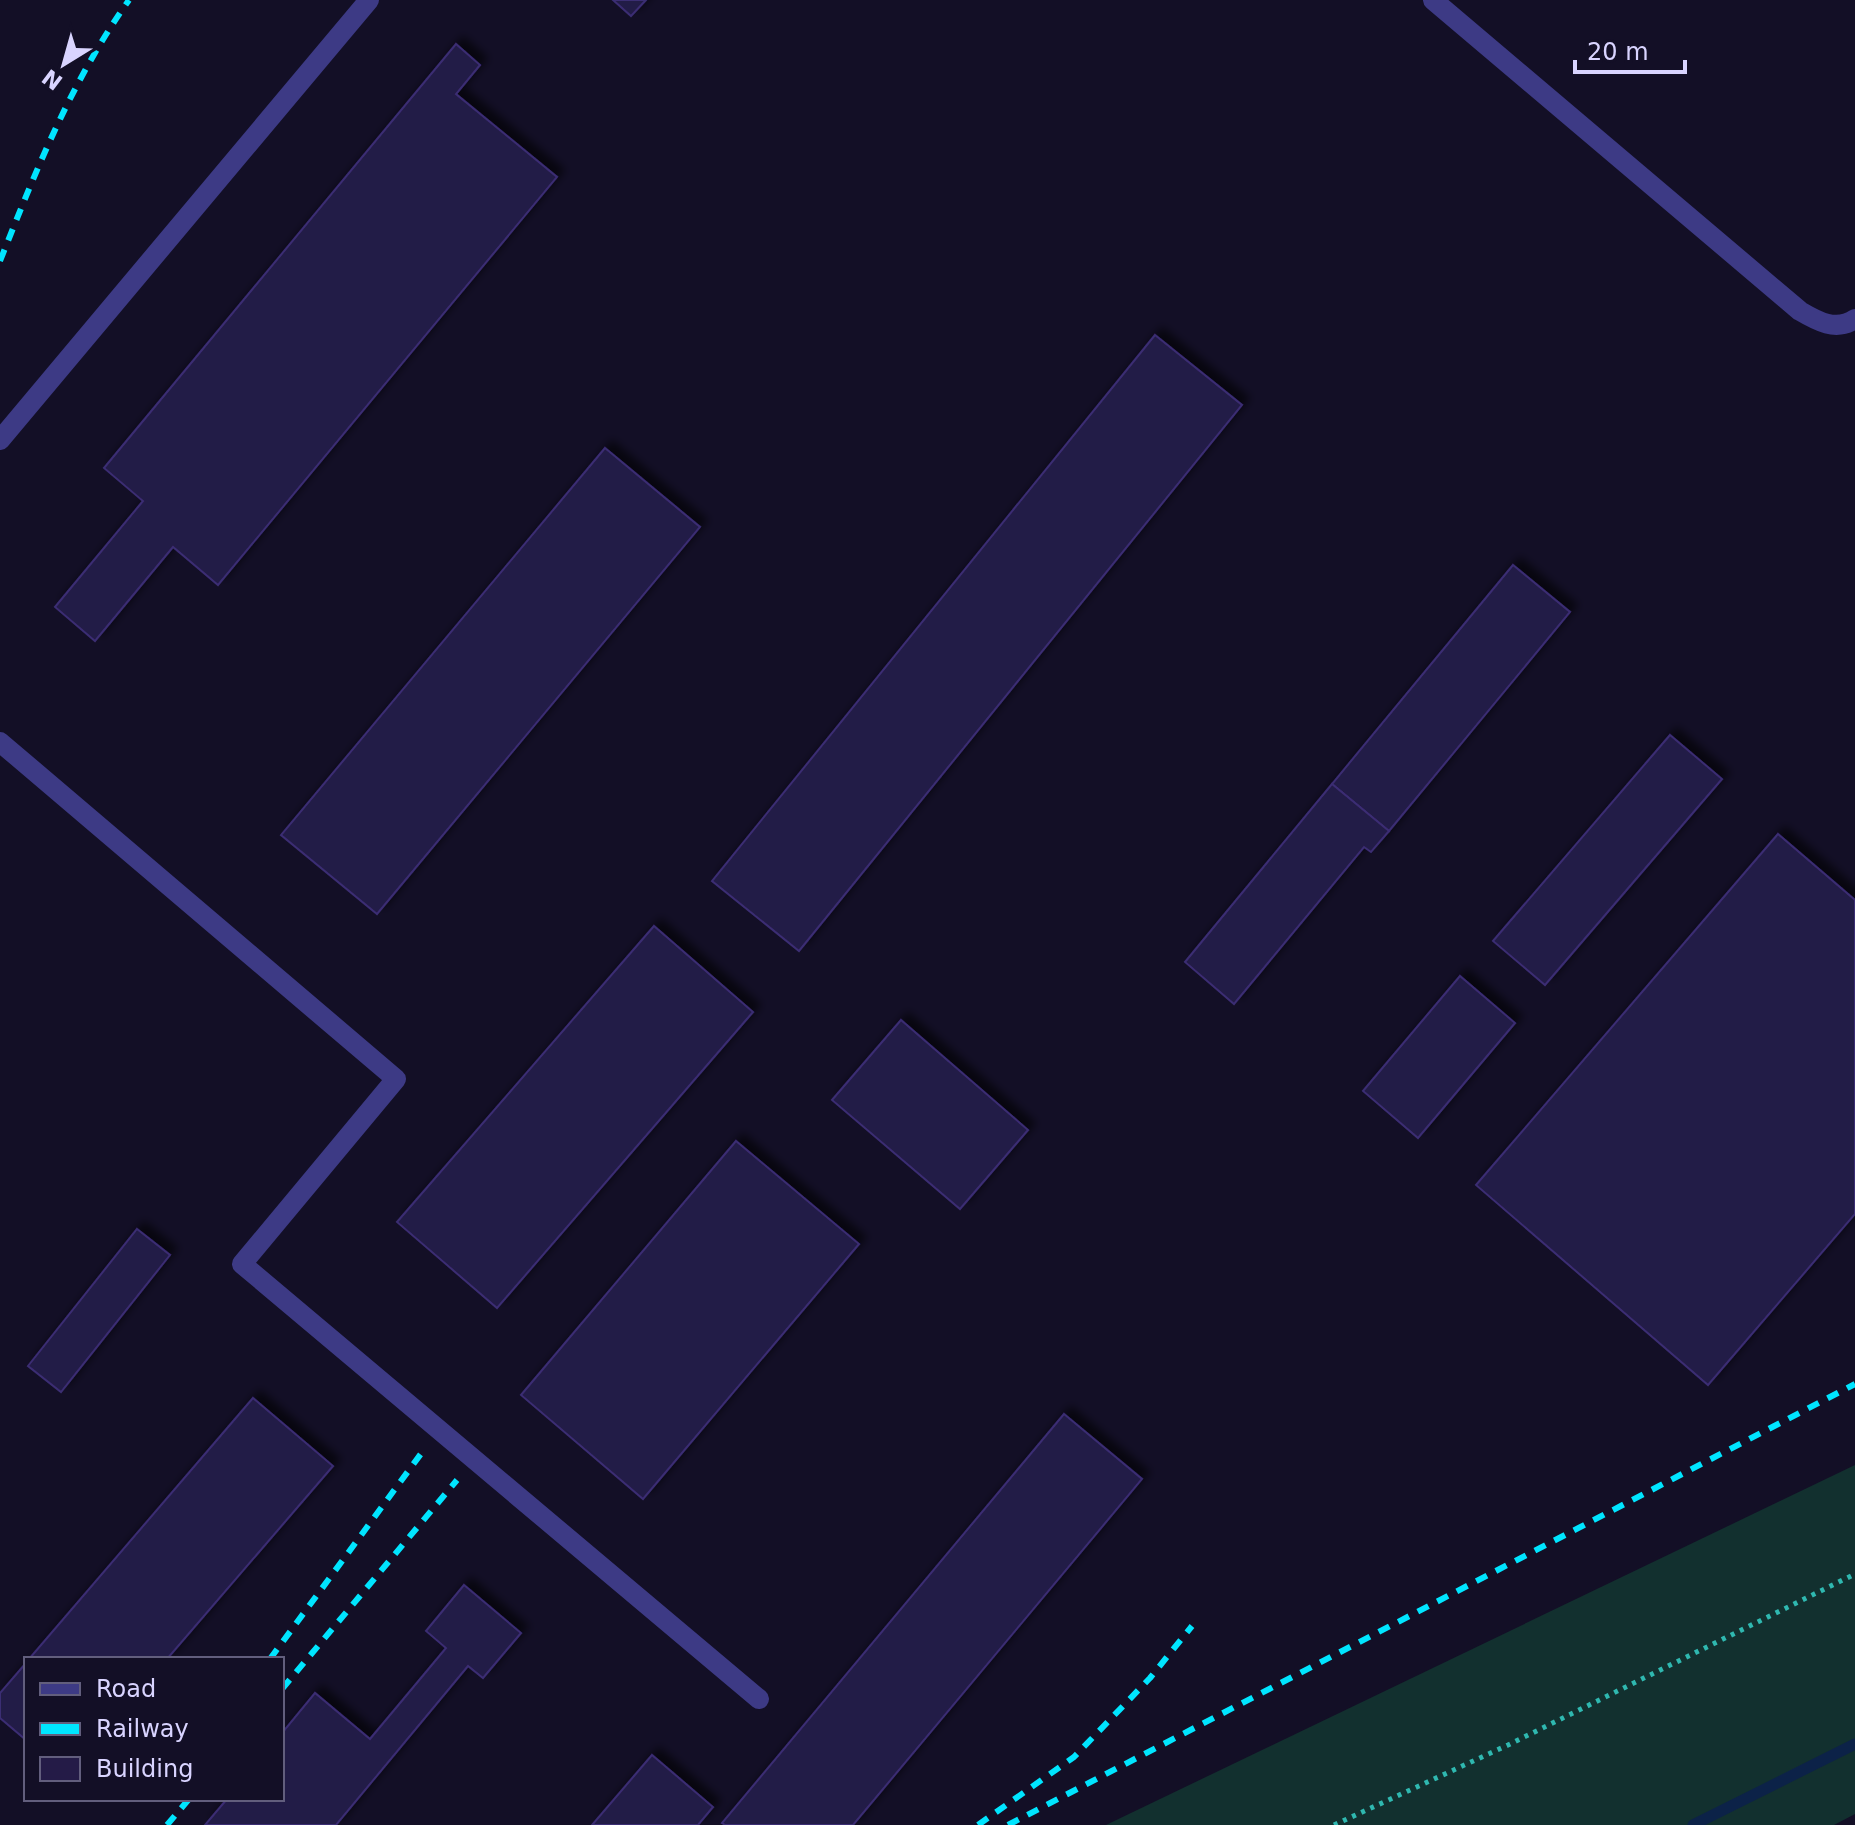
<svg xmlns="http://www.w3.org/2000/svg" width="1855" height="1825" font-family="'DejaVu Sans',sans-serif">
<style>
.grass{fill:#12302f}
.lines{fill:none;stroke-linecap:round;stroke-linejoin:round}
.stream{stroke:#0c2248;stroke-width:11}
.building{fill:#241b47;stroke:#3b2d73;stroke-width:2;filter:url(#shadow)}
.path{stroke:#2fb8b0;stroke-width:5;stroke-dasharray:4 6;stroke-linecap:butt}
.minor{stroke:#3d3a85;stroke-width:20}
.rail{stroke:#00e5ff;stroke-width:6;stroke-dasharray:12 10;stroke-linecap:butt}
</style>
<defs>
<filter id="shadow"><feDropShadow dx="7" dy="-7" stdDeviation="4" flood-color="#0009"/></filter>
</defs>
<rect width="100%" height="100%" fill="#130f26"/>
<path class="grass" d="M1855 1465V1814L1834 1825H1106Z"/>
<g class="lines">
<path class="stream" d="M1693 1825 1855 1744"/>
</g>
<g class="building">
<path d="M613 0H646L631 16Z"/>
<path d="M456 44 480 65 456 94 557 177 218 585 173 547 95 641 55 607 143 501 104 468Z"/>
<path d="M1155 335 1242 405 799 951 712 881Z"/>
<path d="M605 448 700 527 377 914 281 835Z"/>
<path d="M1513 565 1570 612 1389 831 1332 784Z"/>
<path d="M1670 735 1722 779 1545 985 1493 941Z"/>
<path d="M1332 784 1389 831 1371 852 1364 847 1234 1004 1185 962Z"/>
<path d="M1778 834 1855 900V1214L1708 1385 1476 1185Z"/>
<path d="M654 926 753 1012 497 1308 397 1222Z"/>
<path d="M1460 976 1515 1023 1418 1138 1363 1091Z"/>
<path d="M901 1020 1028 1130 960 1209 832 1100Z"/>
<path d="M736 1141 859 1244 643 1499 521 1395Z"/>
<path d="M137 1229 170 1255 61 1392 28 1366Z"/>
<path d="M253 1398 333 1466 167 1659H29Z"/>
<path d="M1064 1414 1142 1479 853 1825H725L722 1823Z"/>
<path d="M464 1585 521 1633 483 1678 468 1666 336 1825H205L227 1799H282V1733L315 1693 370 1739 446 1648 426 1631Z"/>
<path d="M26 1663V1740L0 1718V1693Z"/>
<path d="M652 1755 713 1807 698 1825H592Z"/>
</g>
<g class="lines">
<path class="path" d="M1334 1825 1508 1745 1855 1574"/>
<g class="minor">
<path d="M1433 0 1800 311C1817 321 1836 332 1855 319"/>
<path d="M0 440 369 0"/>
<path d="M0 742 396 1079 242 1264 759 1699"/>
</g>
<g class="rail">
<path d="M0 261C37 168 71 82 129 0"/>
<path d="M270 1659 423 1451"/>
<path d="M282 1689 457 1480"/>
<path d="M167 1825 189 1799"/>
<path d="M978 1825 1074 1757 1150 1678 1192 1626"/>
<path d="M1008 1825 1855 1384"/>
</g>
</g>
<rect x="24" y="1657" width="260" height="144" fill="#130f26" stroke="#625e7d" stroke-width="2"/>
<rect x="40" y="1683" width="40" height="12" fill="#3d3a85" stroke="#625e7d" stroke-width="2"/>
<text x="96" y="1697" font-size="24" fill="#d9d4ff">Road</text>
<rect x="40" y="1723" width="40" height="12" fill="#00e5ff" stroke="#625e7d" stroke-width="2"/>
<text x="96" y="1737" font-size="24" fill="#d9d4ff">Railway</text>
<rect x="40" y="1757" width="40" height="24" fill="#241b47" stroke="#625e7d" stroke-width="2"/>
<text x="96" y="1777" font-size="24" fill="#d9d4ff">Building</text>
<g transform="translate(64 64) rotate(217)" stroke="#130f26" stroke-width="6" paint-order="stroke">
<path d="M0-6L14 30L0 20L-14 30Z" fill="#d9d4ff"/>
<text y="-12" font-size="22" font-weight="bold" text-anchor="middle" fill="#d9d4ff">N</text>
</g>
<path d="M1575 60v12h110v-12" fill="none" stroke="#d9d4ff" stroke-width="4"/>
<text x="1587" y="60" font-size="24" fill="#d9d4ff" stroke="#130f26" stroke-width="6" paint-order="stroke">20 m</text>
</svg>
